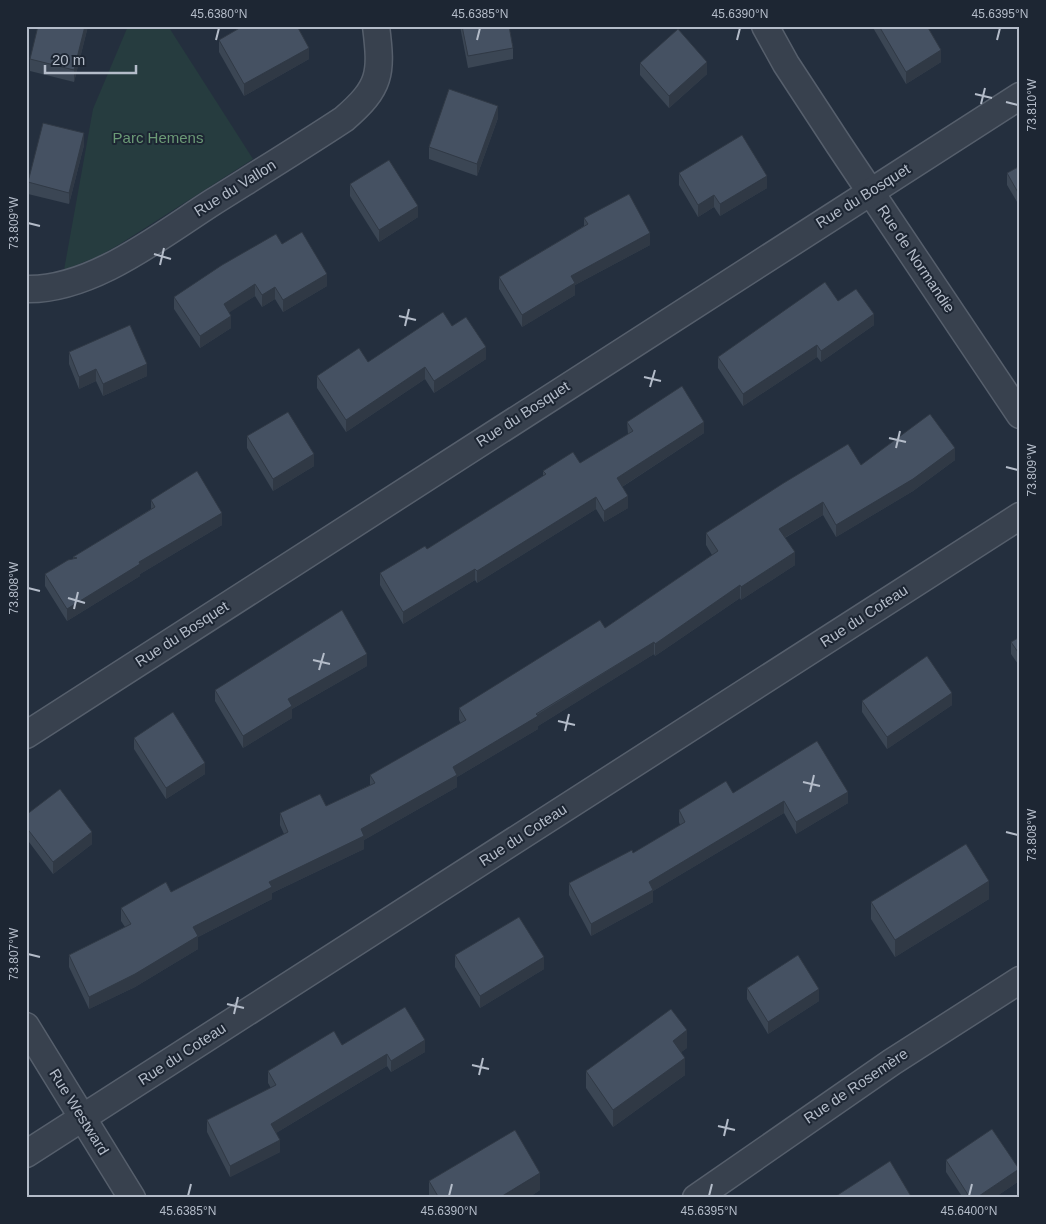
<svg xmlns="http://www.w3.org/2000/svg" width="1046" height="1224" font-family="Arial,sans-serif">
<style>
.green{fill:#263c3f}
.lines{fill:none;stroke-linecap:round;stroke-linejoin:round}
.minor-casing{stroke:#565f6c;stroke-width:29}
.minor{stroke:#38414e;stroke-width:26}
.wall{fill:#3b4654}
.shaded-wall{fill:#303945}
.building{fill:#455162;stroke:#303945}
.ticks{fill:none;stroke:#b4bcc9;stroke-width:2}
.labels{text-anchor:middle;stroke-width:4;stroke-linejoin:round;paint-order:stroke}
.park-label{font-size:15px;fill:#6b9a76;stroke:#1d2633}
.street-label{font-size:15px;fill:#b4bcc9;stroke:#1d2633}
.neatline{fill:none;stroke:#b4bcc9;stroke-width:2}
.ticks-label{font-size:12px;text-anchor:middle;fill:#b4bcc9}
</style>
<rect width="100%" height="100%" fill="#242f3e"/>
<path class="green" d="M128 26H168L253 159 120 244 99 256 64 270 93 109Z"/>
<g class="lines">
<g class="minor-casing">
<g id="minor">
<path d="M765 26 786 64 839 145 1020 415"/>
<path d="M26 289C91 291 160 236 213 202 256 175 300 148 344 119 381 87 382 74 376 26"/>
<path d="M26 735 1020 96"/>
<path d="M26 1026 132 1198"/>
<path d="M26 1154 1020 516"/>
<path d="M696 1198 892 1062 1020 980"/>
</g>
</g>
<use href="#minor" class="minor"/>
</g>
<g class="wall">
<path d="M88 26 74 82 30 71V59Z"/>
<path d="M460 26H509L513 48V59L468 68Z"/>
<path d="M872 26H927L941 62 906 84Z"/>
<path d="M219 40 309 59 244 96 219 52Z"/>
<path d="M640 63 707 74 669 108 640 75Z"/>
<path d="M498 118 477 176 429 159V147Z"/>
<path d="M84 145 69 204 28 194V182Z"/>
<path d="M1020 166V207L1007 185V173Z"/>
<path d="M679 173 767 188 720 216 714 207 698 217 679 185Z"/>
<path d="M350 184 418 217 379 242 350 196Z"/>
<path d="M584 218 650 245 575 285V295L522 327 499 289V277L584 226Z"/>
<path d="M282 244 327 286 283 312 275 299 262 307 255 296 229 312 231 328 200 348 174 309V297Z"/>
<path d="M838 301 874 325 821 362 817 357 743 406 718 368V357Z"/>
<path d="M452 326 486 359 434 393 425 379 346 432 317 388V376L368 362Z"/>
<path d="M69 352 147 376 103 396 96 381 79 389 69 364Z"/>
<path d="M627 422 704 433 622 487 628 508 604 522 596 509 477 583 475 580 403 624 380 585V573L427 549 543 476V471L580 463 628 434Z"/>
<path d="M247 436 314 466 273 491 247 448Z"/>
<path d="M955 460 913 491 836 537 823 515 785 538 795 565 741 600 740 598 655 656 654 654 538 726V729L457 777V787L364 840V849L272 893V899L198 937V949L135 987 89 1009 69 967V955L125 927 121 921V908L171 892 284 834 280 825V813L326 806 370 785V775L461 724 459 720V708L605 628 712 555 706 545V533L861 465Z"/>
<path d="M151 500 222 525 140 574V576L67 621 45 586V574L73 559V557L151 509Z"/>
<path d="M1020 637V667L1011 654V642Z"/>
<path d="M367 666 292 709V718L243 748 215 701V690Z"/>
<path d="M862 701 952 705 887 749 862 712Z"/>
<path d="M134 738 205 774 166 799 134 749Z"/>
<path d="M733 793 848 803 796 834 784 813 653 891V902L591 936 569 895V883L633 853 680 825 679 822V810Z"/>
<path d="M26 815 92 844 53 874 26 838Z"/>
<path d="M989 899 895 957 871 919V902Z"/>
<path d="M455 955 544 969 480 1008 455 967Z"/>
<path d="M747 988 819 1001 768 1034 747 999Z"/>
<path d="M342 1045 425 1052 391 1072 387 1066 276 1133 280 1152 230 1177 207 1132V1120L271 1088 268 1083V1071Z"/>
<path d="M687 1048 681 1052 685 1075 613 1127 586 1088V1071Z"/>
<path d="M946 1160 1019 1181 994 1198H963L946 1172Z"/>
<path d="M429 1181 540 1190 528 1198H429Z"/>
</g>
<g class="shaded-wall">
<path d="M85 26H88L74 82V70Z"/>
<path d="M309 48V59L244 96V84Z"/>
<path d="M941 50V62L906 84V72Z"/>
<path d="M707 62V74L669 108V96Z"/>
<path d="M498 106V118L477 176V164Z"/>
<path d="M84 133V145L69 204V193Z"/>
<path d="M767 176V188L720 216V204Z"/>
<path d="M714 195V207L698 217V205Z"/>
<path d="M418 206V217L379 242V230Z"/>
<path d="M650 233V245L575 285V295L522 327V315L571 276Z"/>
<path d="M327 274V286L283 312V300Z"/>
<path d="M255 284V296L224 316V304Z"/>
<path d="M275 287V299L262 307V295Z"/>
<path d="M874 314V325L821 362V351Z"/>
<path d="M231 316V328L200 348V336Z"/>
<path d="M817 345V357L743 406V394Z"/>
<path d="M486 347V359L434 393V381Z"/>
<path d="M27 356V368L26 371V359Z"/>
<path d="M147 364V376L103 396V384Z"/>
<path d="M425 367V379L346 432V420Z"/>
<path d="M96 369V381L79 389V377Z"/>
<path d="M704 422V433L617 490V478Z"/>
<path d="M955 448V460L913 491 836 537V525Z"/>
<path d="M314 454V466L273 491V479Z"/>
<path d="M628 496V508L604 522V511Z"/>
<path d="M596 497V509L477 583V571Z"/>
<path d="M823 502V515L779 541V529Z"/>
<path d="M222 513V525L140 574V576L67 621V609L139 562Z"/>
<path d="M795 552V565L741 600V587Z"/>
<path d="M475 569V580L403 624V612Z"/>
<path d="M740 585V598L655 656V644Z"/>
<path d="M654 642V654L538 726V729L457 777V787L364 840V849L272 893V899L198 937V949L135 987 89 1009V997L193 927 269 882 361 829 453 767Z"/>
<path d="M367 654V666L292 709V718L243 748V736L288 699Z"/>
<path d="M952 693V705L887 749V737Z"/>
<path d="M205 763V774L166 799V788Z"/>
<path d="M848 792V803L796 834V822Z"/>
<path d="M784 801V813L653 891V902L591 936V924L649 882Z"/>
<path d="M92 832V844L53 874V862Z"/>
<path d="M989 881V899L895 957V940Z"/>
<path d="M544 957V969L480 1008V996Z"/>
<path d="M819 989V1001L768 1034V1022Z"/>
<path d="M687 1030V1048L673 1058V1041Z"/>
<path d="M425 1040V1052L391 1072V1061Z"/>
<path d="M387 1054V1066L271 1136V1124Z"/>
<path d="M685 1058V1075L613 1127V1110Z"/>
<path d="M280 1140V1152L230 1177V1166Z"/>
<path d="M1019 1169V1181L994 1198H976Z"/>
<path d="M540 1173V1190L528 1198H499Z"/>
</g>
<g class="building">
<path d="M38 26H85L74 70 30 59Z"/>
<path d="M243 26H297L309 48 244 84 219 40Z"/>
<path d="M462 26H509L513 48 468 56Z"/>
<path d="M879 26H927L941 50 906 72Z"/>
<path d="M678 29 707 62 669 96 640 63Z"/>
<path d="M449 89 498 106 477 164 429 147Z"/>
<path d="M43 123 84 133 69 193 28 182Z"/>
<path d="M742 135 767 176 720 204 714 195 698 205 679 173Z"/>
<path d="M389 160 418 206 379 230 350 184Z"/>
<path d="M1020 166V196L1007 173Z"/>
<path d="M629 194 650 233 571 276 575 283 522 315 499 277 588 224 584 218Z"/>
<path d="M302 232 327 274 283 300 275 287 262 295 255 284 224 304 231 316 200 336 174 297 222 265 276 234 282 244Z"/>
<path d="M825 282 838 301 856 289 874 314 821 351 817 345 743 394 718 357Z"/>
<path d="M443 312 452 326 466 317 486 347 434 381 425 367 346 420 317 376 359 348 368 362Z"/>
<path d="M130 325 147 364 103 384 96 369 79 377 69 352Z"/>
<path d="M682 386 704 422 617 478 628 496 604 511 596 497 477 571 475 569 403 612 380 573 425 546 427 549 546 474 543 471 573 452 580 463 633 431 627 422Z"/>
<path d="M288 412 314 454 273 479 247 436Z"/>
<path d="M930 414 955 448 913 479 836 525 823 502 779 529 795 552 741 587 740 585 655 644 654 642 536 714 538 716 453 767 457 775 361 829 364 836 269 882 272 887 193 927 198 936 135 974 89 997 69 955 131 924 121 908 166 882 171 892 288 832 280 813 320 794 326 806 375 783 370 775 466 720 459 708 600 620 605 628 718 551 706 533 782 484 848 444 861 465Z"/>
<path d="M197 471 222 513 139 562 140 564 67 609 45 574 68 560 77 558 73 557 155 507 151 500Z"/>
<path d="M342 610 367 654 288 699 292 706 243 736 215 690Z"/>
<path d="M1020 637V655L1011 642Z"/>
<path d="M927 656 952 693 887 737 862 701Z"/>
<path d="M173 712 205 763 166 788 134 738Z"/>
<path d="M817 741 848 792 796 822 784 801 649 882 653 890 591 924 569 883 632 850 633 853 685 822 679 810 726 781 733 793Z"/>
<path d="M60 789 92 832 53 862 26 827V815Z"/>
<path d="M966 844 989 881 895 940 871 902Z"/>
<path d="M519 917 544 957 480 996 455 955Z"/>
<path d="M798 955 819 989 768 1022 747 988Z"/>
<path d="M405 1007 425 1040 391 1061 387 1054 271 1124 280 1140 230 1166 207 1120 276 1085 268 1071 334 1031 342 1045Z"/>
<path d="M671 1009 687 1030 673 1041 685 1058 613 1110 586 1071Z"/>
<path d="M992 1129 1019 1169 976 1198H970L946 1160Z"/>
<path d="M515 1130 540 1173 499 1198H439L429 1181Z"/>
<path d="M890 1161 912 1198H833Z"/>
</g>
<path class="ticks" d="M216 40 219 28M477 40 480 28M737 40 740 28M997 40 1000 28M975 94 992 98M1006 102 1018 105M981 104 985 88M28 223 40 226M154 254 171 259M160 265 164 248M399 316 416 320M405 326 409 309M644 377 661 381M650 387 655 370M889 438 906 442M896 448 900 431M1006 467 1018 470M28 588 40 591M68 598 85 603M74 609 78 592M313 660 330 664M319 670 324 653M558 721 575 725M565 731 569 714M803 782 820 786M810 792 814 775M1006 832 1018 835M28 954 40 957M227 1004 244 1008M234 1014 238 997M472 1065 489 1069M479 1075 483 1058M718 1126 735 1130M724 1136 728 1119M188 1196 191 1184M449 1196 452 1184M709 1196 712 1184M969 1196 972 1184"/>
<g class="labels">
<g class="park-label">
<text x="158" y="143">Parc Hemens</text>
</g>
<g class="street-label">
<text transform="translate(235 188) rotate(-32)" y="5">Rue du Vallon</text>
<text transform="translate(863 196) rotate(-32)" y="5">Rue du Bosquet</text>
<text transform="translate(916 259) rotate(56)" y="5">Rue de Normandie</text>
<text transform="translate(523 414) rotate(-33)" y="5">Rue du Bosquet</text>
<text transform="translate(864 616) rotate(-33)" y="5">Rue du Coteau</text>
<text transform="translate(182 634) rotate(-33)" y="5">Rue du Bosquet</text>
<text transform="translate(523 835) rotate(-33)" y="5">Rue du Coteau</text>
<text transform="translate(182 1054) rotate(-33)" y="5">Rue du Coteau</text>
<text transform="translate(856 1086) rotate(-34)" y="5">Rue de Rosemère</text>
<text transform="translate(79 1112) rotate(58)" y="5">Rue Westward</text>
</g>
</g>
<rect width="1046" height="1224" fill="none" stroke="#1d2633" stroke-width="55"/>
<path d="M45 65v8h91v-8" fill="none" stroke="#b4bcc9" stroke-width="2.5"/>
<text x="52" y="65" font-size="15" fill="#b4bcc9" stroke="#1d2633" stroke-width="4" paint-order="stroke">20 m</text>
<rect x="28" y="28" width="990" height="1168" class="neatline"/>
<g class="ticks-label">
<text x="219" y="18">45.6380°N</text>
<text x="480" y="18">45.6385°N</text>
<text x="740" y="18">45.6390°N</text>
<text x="1000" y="18">45.6395°N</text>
<text transform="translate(1032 105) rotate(-90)" y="4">73.810°W</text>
<text transform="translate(14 223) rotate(-90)" y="4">73.809°W</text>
<text transform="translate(1032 470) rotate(-90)" y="4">73.809°W</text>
<text transform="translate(14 588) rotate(-90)" y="4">73.808°W</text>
<text transform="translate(1032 835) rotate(-90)" y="4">73.808°W</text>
<text transform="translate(14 954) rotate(-90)" y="4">73.807°W</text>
<text x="188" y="1215">45.6385°N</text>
<text x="449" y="1215">45.6390°N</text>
<text x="709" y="1215">45.6395°N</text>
<text x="969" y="1215">45.6400°N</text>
</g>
</svg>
